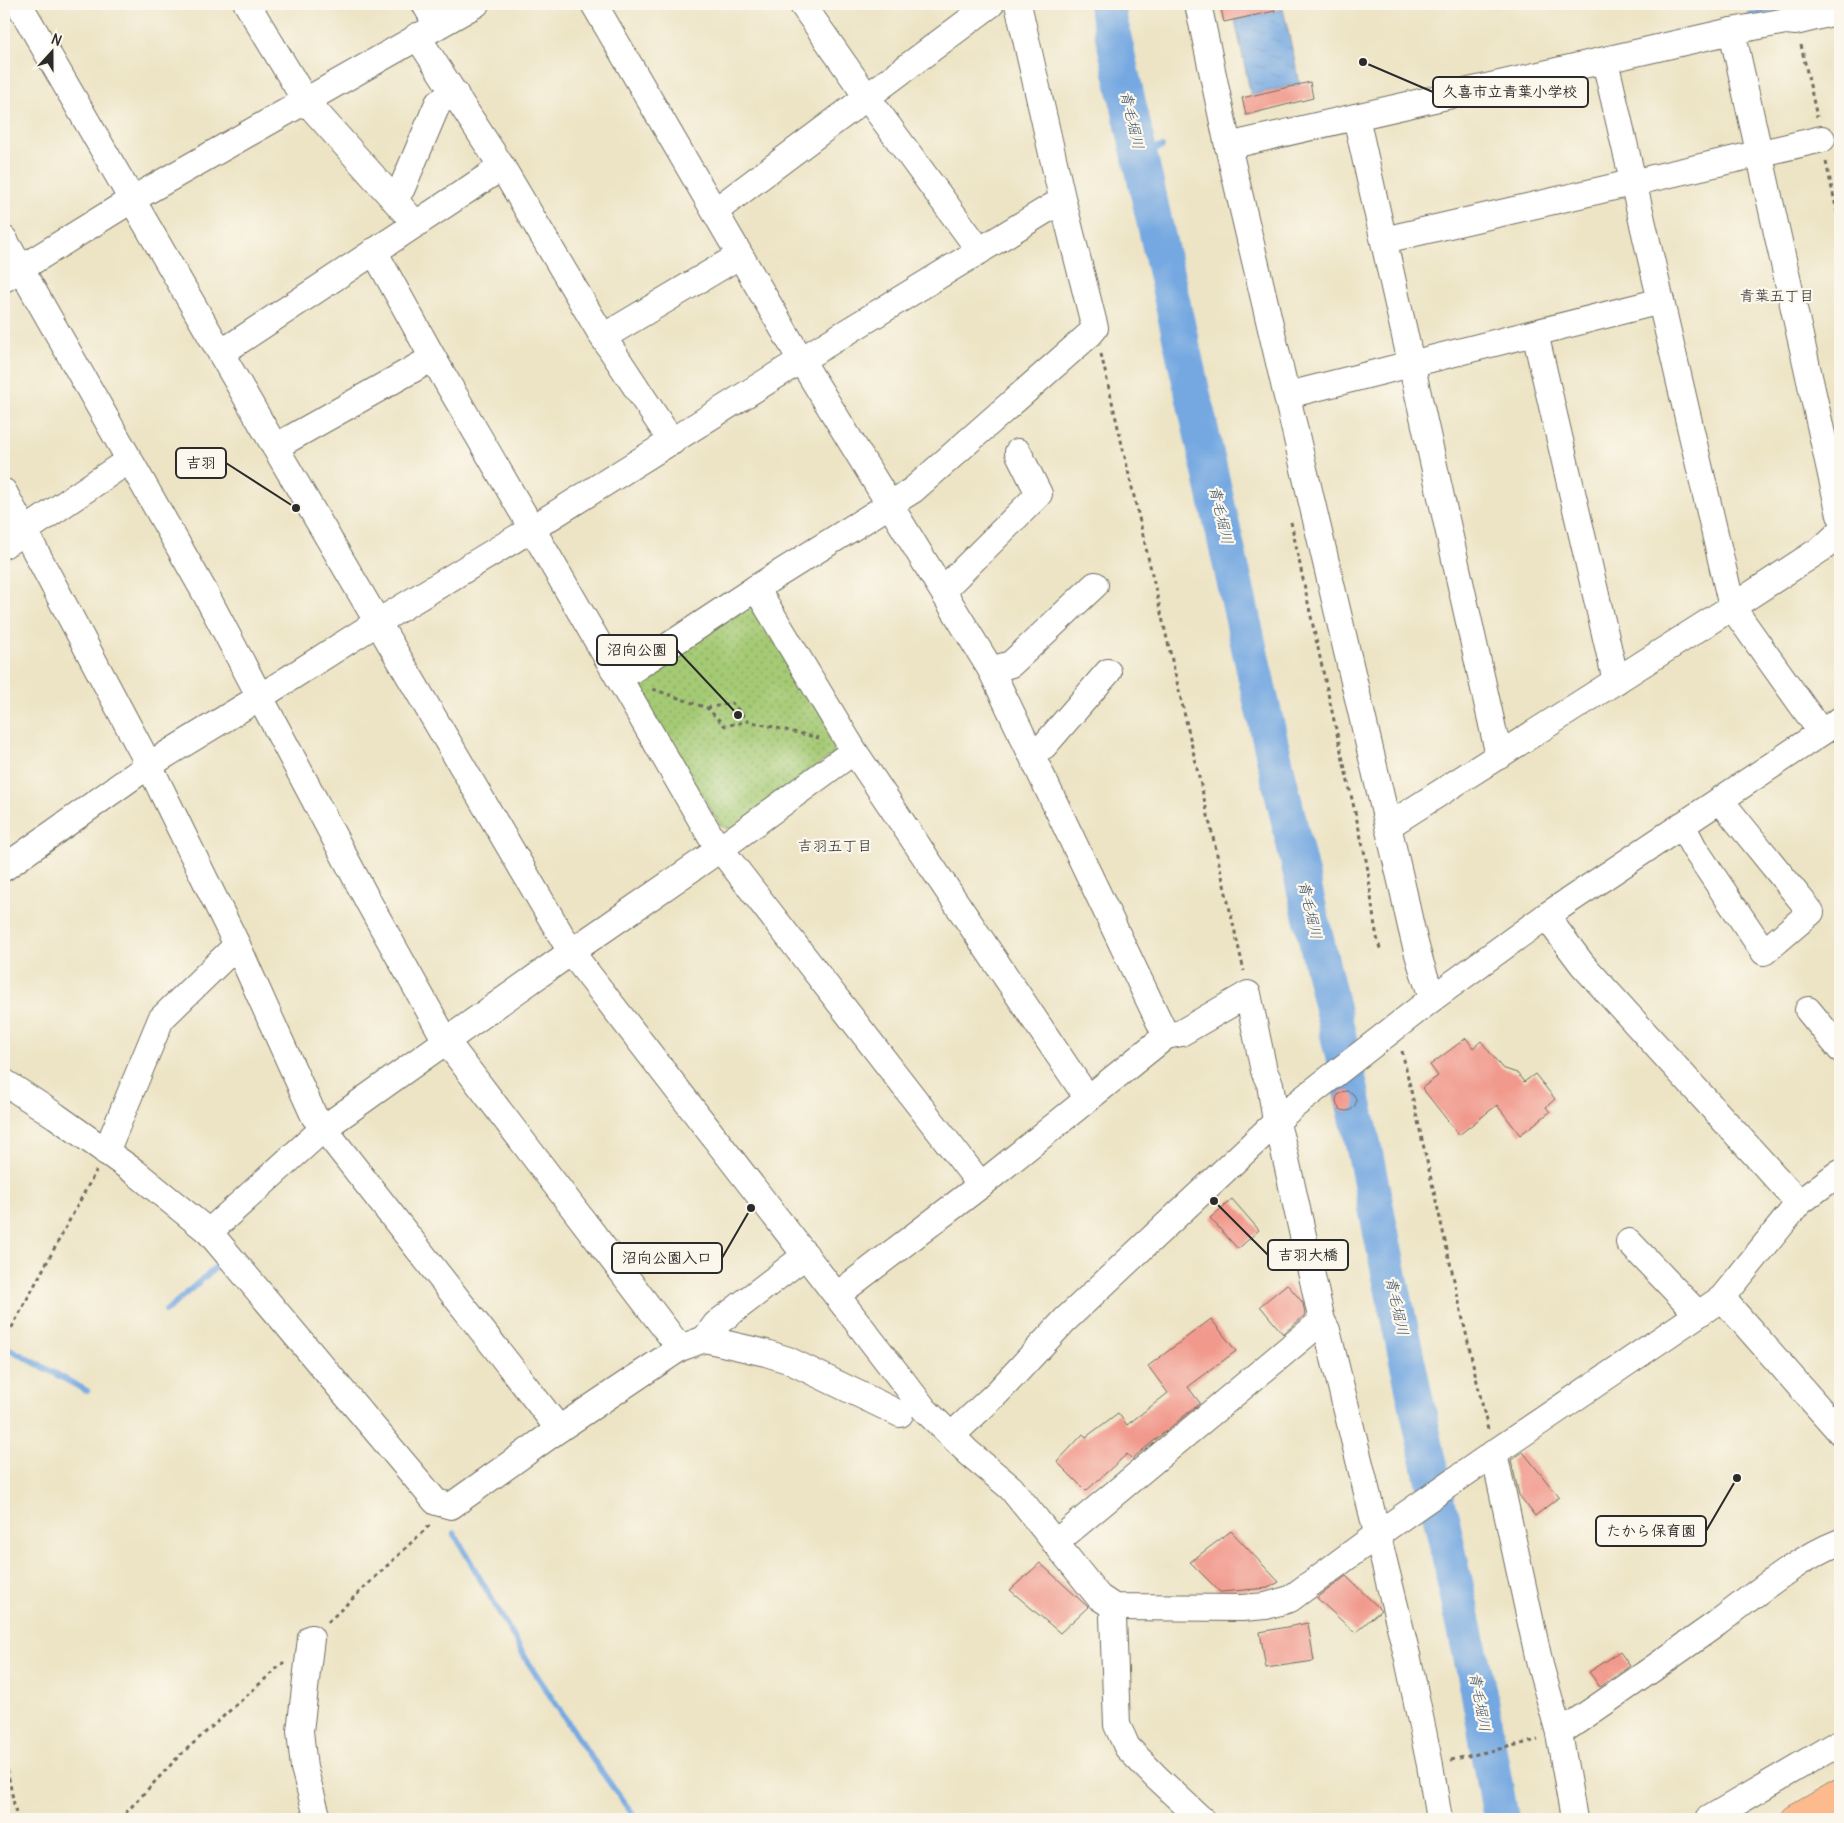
<svg xmlns="http://www.w3.org/2000/svg" width="1844" height="1823" font-family="Delius,'Klee One',sans-serif">
<style>
.park{fill:url(#park-dots);stroke:#687a50}
.water{fill:url(#water-ripples);stroke:#506a86}
.lines{fill:none;stroke-linecap:round;stroke-linejoin:round}
.stream{stroke:#74a8e1;stroke-width:6}
.river{stroke:#74a8e1;stroke-width:36}
.building{fill:#f1998c}
.minor-casing{stroke:#6f6c61;stroke-width:28}
.highway-casing{stroke:#6f6c61;stroke-width:29}
.path{stroke:#6f6c61;stroke-width:3;stroke-dasharray:4 4;stroke-linecap:butt}
.minor{stroke:#fff;stroke-width:26}
.highway{stroke:#fcba8d;stroke-width:28}
.labels{text-anchor:middle;stroke-width:4.5;stroke-linejoin:round;paint-order:stroke}
.water-label{font-size:15px;font-style:italic;fill:#45576b;stroke:#fbf7ec}
.neighbourhood-label{font-size:15px;fill:#2b2b2b;stroke:#fbf7ec}
.leader{fill:none;stroke:#2b2b2b;stroke-width:2}
.callout-dot{fill:#2b2b2b;stroke:#fbf7ec;stroke-width:2}
.callout{fill:#fbf7ec;stroke:#2b2b2b;stroke-width:2}
.callout-label{font-size:15px;text-anchor:middle;font-weight:bold;fill:#2b2b2b}
</style>
<defs>
<pattern id="park-dots" width="8" height="8" patternUnits="userSpaceOnUse" patternTransform="scale(1.25)"><rect width="8" height="8" fill="#a5ca74"/><path d="M2 2h.1M6 6h.1" fill="none" stroke="#87a45f" stroke-width="1.8" stroke-linecap="round"/></pattern>
<pattern id="water-ripples" width="26" height="14" patternUnits="userSpaceOnUse" patternTransform="scale(1.25)"><rect width="26" height="14" fill="#74a8e1"/><path d="M2 4q2-2 4 0t4 0M15 11q2-2 4 0t4 0" fill="none" stroke="#5f89b7"/></pattern>
</defs>
<rect width="100%" height="100%" fill="#fbf7ec"/>
<filter id="ink" filterUnits="userSpaceOnUse"><feTurbulence type="fractalNoise" baseFrequency=".02" numOctaves="2"/><feDisplacementMap in="SourceGraphic" scale="10" xChannelSelector="R" yChannelSelector="G"/><feConvolveMatrix kernelMatrix="1 2 1 2 8 2 1 2 1" color-interpolation-filters="sRGB"/></filter>
<filter id="wash" filterUnits="userSpaceOnUse"><feTurbulence type="fractalNoise" baseFrequency=".0096" numOctaves="4" result="noise"/><feDisplacementMap in="SourceGraphic" scale="20" xChannelSelector="R" yChannelSelector="G"/><feGaussianBlur stdDeviation="1.12" result="paint"/><feColorMatrix in="noise" values="0 0 0 0 0 0 0 0 0 0 0 0 0 0 0 0 0 1.4 0 .05"/><feComposite in="paint" operator="in"/></filter>
<g filter="url(#wash)">
<rect width="100%" height="100%" fill="#ede4c5"/>
<path class="park" d="M748 607 756 608 840 744 837 751 731 831 720 825 635 687 638 676Z"/>
<path class="water" d="M1283 9 1300 84 1251 95 1235 20Z"/>
<g class="lines">
<g class="stream">
<path d="M1749 15 1796 4"/>
<path d="M1139 152 1162 147"/>
<path d="M166 1311 222 1262"/>
<path d="M6 1347 87 1391"/>
<path d="M454 1533 526 1659 588 1753 636 1819"/>
</g>
<path class="river" d="M1106 4 1259 692 1361 1134 1404 1346 1478 1689 1501 1819"/>
</g>
<g id="blocks">
<g class="building">
<path d="M1220 4H1274L1275 11 1224 22Z"/>
<path d="M1310 82 1313 98 1246 115 1242 98Z"/>
<path d="M1466 1038 1473 1048 1481 1041 1502 1068 1517 1073 1524 1082 1535 1074 1555 1099 1546 1107 1550 1112 1520 1135 1497 1105 1459 1135 1422 1088 1438 1076 1430 1065Z"/>
<circle cx="1346" cy="1101" r="10"/>
<path d="M1232 1199 1259 1230 1238 1249 1210 1218Z"/>
<path d="M1287 1284 1303 1303 1305 1315 1283 1334 1260 1306Z"/>
<path d="M1211 1319 1236 1351 1188 1387 1200 1403 1132 1459 1127 1454 1086 1491 1057 1462 1083 1434 1086 1437 1118 1413 1127 1425 1168 1393 1148 1366Z"/>
<path d="M1523 1452 1559 1497 1535 1516 1519 1495 1511 1460Z"/>
<path d="M1231 1531 1279 1582 1268 1588 1220 1592 1190 1562Z"/>
<path d="M1040 1563 1088 1607 1060 1633 1010 1590Z"/>
<path d="M1346 1576 1381 1610 1355 1633 1317 1598Z"/>
<path d="M1308 1623 1314 1661 1266 1668 1260 1632Z"/>
<path d="M1620 1652 1630 1666 1600 1687 1589 1672Z"/>
</g>
</g>
</g>
<g filter="url(#ink)">
<use href="#blocks" fill-opacity="0" stroke="#6f6c61" stroke-width="1"/>
<g class="lines">
<g class="minor-casing">
<g id="minor">
<path d="M19 4 275 447 571 952 925 1410 969 1453 1011 1488 1099 1597 1114 1607 1242 1608 1266 1606 1290 1599 1378 1534 1494 1453 1722 1298 1799 1203 1840 1172"/>
<path d="M247 4 305 100 415 223"/>
<path d="M425 4 437 25"/>
<path d="M594 4 801 360 991 670 1166 1036"/>
<path d="M802 4 867 97 980 251"/>
<path d="M1198 4 1228 146 1404 894C1411 930 1419 965 1433 998"/>
<path d="M1732 31 1840 515"/>
<path d="M417 36 502 167 603 337 672 442"/>
<path d="M1605 61 1732 607 1821 732"/>
<path d="M1356 117 1499 756"/>
<path d="M1228 146 1732 31 1786 21 1796 22 1840 11"/>
<path d="M394 199 402 188 438 103 455 93"/>
<path d="M715 211 991 4"/>
<path d="M4 239 204 591 369 903 446 1041 680 1348"/>
<path d="M1384 240 1822 139"/>
<path d="M374 251 433 358 711 837 981 1185"/>
<path d="M4 279 133 199 476 4"/>
<path d="M1535 333 1616 681"/>
<path d="M603 337 739 256"/>
<path d="M221 353 502 167"/>
<path d="M1288 395 1661 301"/>
<path d="M275 447 433 358"/>
<path d="M4 492 149 765 237 945 314 1116 559 1429"/>
<path d="M4 545 129 460"/>
<path d="M756 588 854 751 1088 1099"/>
<path d="M943 590 1039 494 1018 452"/>
<path d="M991 670 1011 664 1095 585"/>
<path d="M620 678 756 588 913 490 1090 334 1095 328 1063 202 1018 4"/>
<path d="M1030 752 1044 746 1108 672"/>
<path d="M1682 825 1694 848 1764 952 1811 912 1720 800"/>
<path d="M1388 826 1732 607 1824 547 1840 532"/>
<path d="M4 868 149 765 260 697 378 622 533 528 801 360 1051 207 1063 202"/>
<path d="M1546 916 1582 964 1799 1203"/>
<path d="M1808 1010 1840 1049"/>
<path d="M4 1082 56 1116 135 1172 209 1232 436 1502 451 1506 559 1429 680 1348 705 1339 766 1353 788 1360 900 1414"/>
<path d="M106 1152 161 1019 237 945"/>
<path d="M209 1232 324 1128 571 952 720 849 854 751"/>
<path d="M1629 1242 1698 1314"/>
<path d="M837 1295 981 1185 1166 1036 1181 1033 1248 994 1264 1071 1270 1084 1276 1121 1283 1146 1322 1321 1055 1543"/>
<path d="M1722 1298 1840 1432"/>
<path d="M1322 1321 1327 1330 1408 1659 1430 1765 1439 1819"/>
<path d="M705 1339 716 1324 806 1255"/>
<path d="M951 1436 998 1392 1065 1320 1290 1109 1433 998 1546 916 1840 720"/>
<path d="M1494 1453 1540 1665 1559 1733 1574 1819"/>
<path d="M1114 1607 1113 1617 1117 1725 1123 1738 1127 1747 1156 1777 1201 1819"/>
<path d="M311 1638 300 1731 304 1768 318 1819"/>
<path d="M1559 1733C1612 1698 1664 1661 1716 1624 1755 1595 1794 1560 1840 1542"/>
<path d="M1709 1819 1840 1742"/>
</g>
</g>
<g class="highway-casing">
<path id="highway" d="M1795 1819 1840 1793"/>
</g>
<g class="path">
<path d="M1801 45 1817 117"/>
<path d="M1826 162 1840 225"/>
<path d="M1101 354 1244 971"/>
<path d="M1291 522C1314 633 1339 744 1365 855 1372 887 1371 920 1381 952"/>
<path d="M653 689 707 708 725 726 748 721 819 738"/>
<path d="M707 708 732 703 748 721"/>
<path d="M1402 1051 1488 1430"/>
<path d="M4 1342 96 1171"/>
<path d="M328 1622 432 1523"/>
<path d="M4 1754 17 1819"/>
<path d="M1451 1760 1538 1740"/>
<path d="M120 1819 178 1757 284 1662"/>
</g>
<use href="#minor" class="minor"/>
<use href="#highway" class="highway"/>
</g>
</g>
<g class="labels">
<g class="water-label">
<text transform="translate(1132 120) rotate(77)" y="5">青毛堀川</text>
<text transform="translate(1221 515) rotate(77)" y="5">青毛堀川</text>
<text transform="translate(1310 910) rotate(77)" y="5">青毛堀川</text>
<text transform="translate(1397 1306) rotate(78)" y="5">青毛堀川</text>
<text transform="translate(1480 1702) rotate(80)" y="5">青毛堀川</text>
</g>
<g class="neighbourhood-label">
<text x="1777" y="301">青葉五丁目</text>
<text x="835" y="851">吉羽五丁目</text>
</g>
</g>
<path class="leader" d="M1363 62L1433 92M296 508L226 463M738 715L677 650M1214 1201L1268 1255M751 1208L722 1258M1737 1478L1706 1531"/>
<g class="callout-dot">
<circle cx="1363" cy="62" r="5"/>
<circle cx="296" cy="508" r="5"/>
<circle cx="738" cy="715" r="5"/>
<circle cx="1214" cy="1201" r="5"/>
<circle cx="751" cy="1208" r="5"/>
<circle cx="1737" cy="1478" r="5"/>
</g>
<g class="callout">
<rect x="1433" y="77" width="155" height="30" rx="5"/>
<rect x="176" y="448" width="50" height="30" rx="5"/>
<rect x="597" y="635" width="80" height="30" rx="5"/>
<rect x="1268" y="1240" width="80" height="30" rx="5"/>
<rect x="612" y="1243" width="110" height="30" rx="5"/>
<rect x="1596" y="1516" width="110" height="30" rx="5"/>
</g>
<g class="callout-label">
<text x="1510" y="97">久喜市立青葉小学校</text>
<text x="201" y="468">吉羽</text>
<text x="637" y="655">沼向公園</text>
<text x="1308" y="1260">吉羽大橋</text>
<text x="667" y="1263">沼向公園入口</text>
<text x="1651" y="1536">たから保育園</text>
</g>
<rect width="1844" height="1823" fill="none" stroke="#fbf7ec" stroke-width="20"/>
<g transform="translate(52 52) rotate(21)" stroke="#fbf7ec" stroke-width="4" paint-order="stroke">
<path d="M0-4L9 19L0 12L-9 19Z" fill="#2b2b2b"/>
<text y="-8" font-size="14" font-weight="bold" text-anchor="middle" fill="#2b2b2b">N</text>
</g>
</svg>
